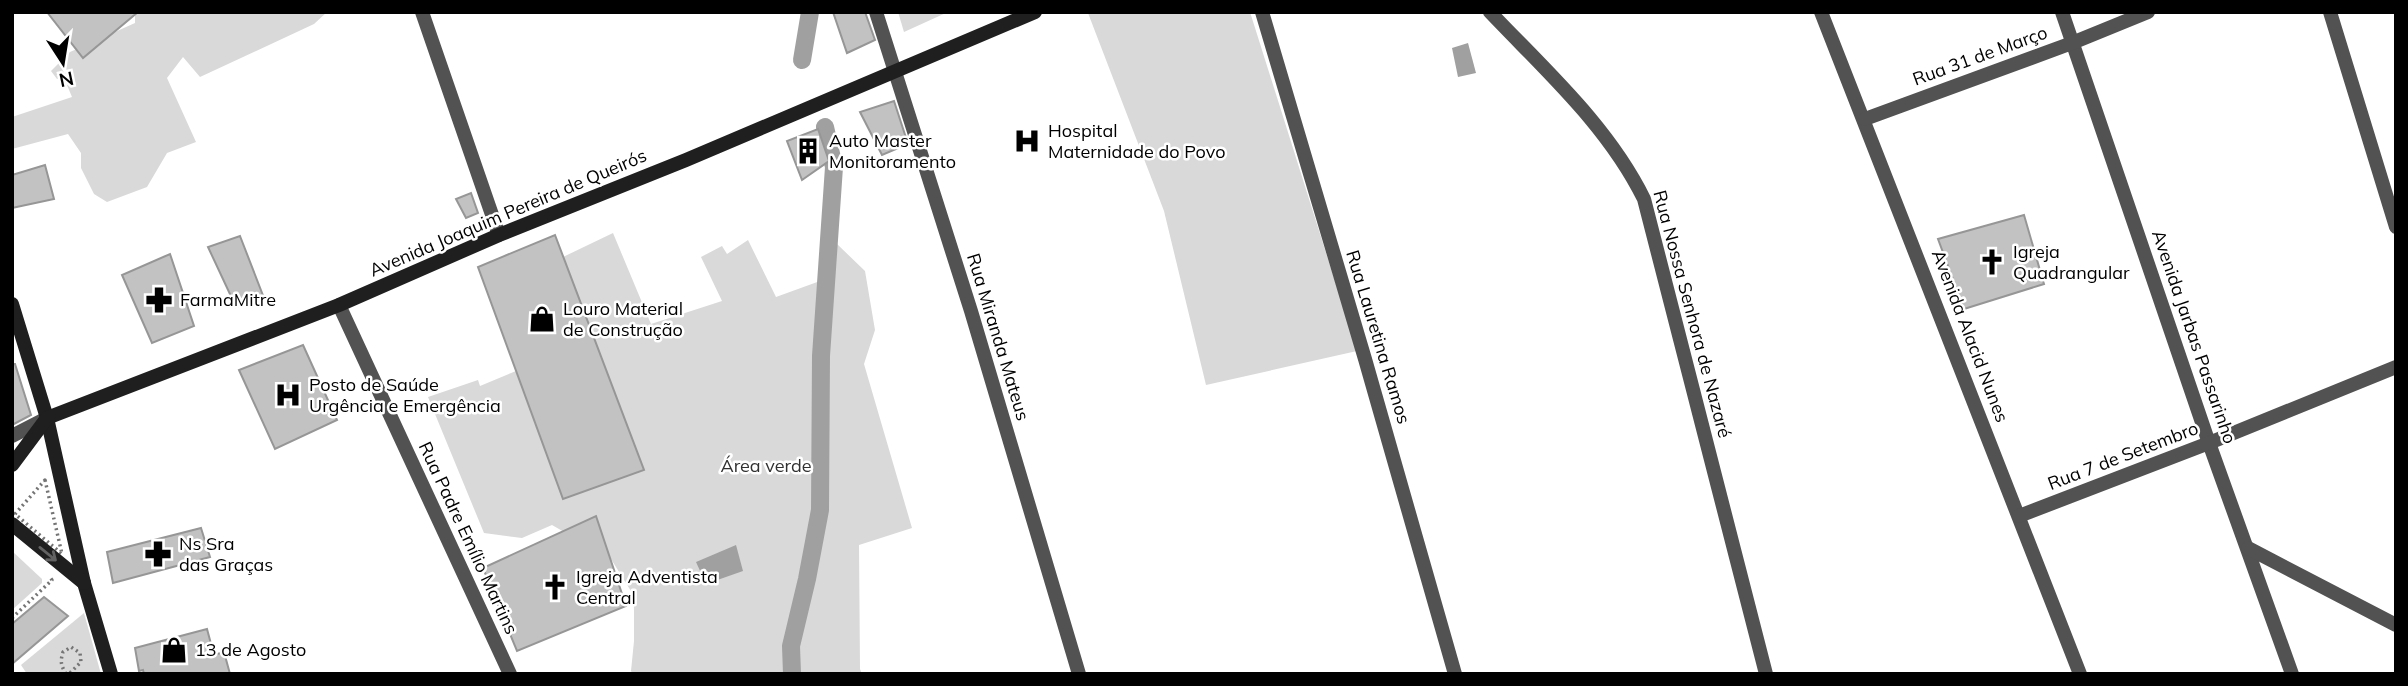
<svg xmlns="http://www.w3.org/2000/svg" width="2408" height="686" font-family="Mulish,sans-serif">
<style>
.green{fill:#d9d9d9}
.water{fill:#a0a0a0}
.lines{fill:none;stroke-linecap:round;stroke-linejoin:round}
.canal{stroke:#a0a0a0;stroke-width:18}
.building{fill:#c2c2c2;stroke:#969696;stroke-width:2}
.path{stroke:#747474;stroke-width:3.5;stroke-dasharray:2 3.5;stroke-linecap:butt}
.street{stroke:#525252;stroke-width:14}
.secondary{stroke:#1f1f1f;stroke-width:14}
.oneway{stroke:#626262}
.labels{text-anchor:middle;stroke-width:5;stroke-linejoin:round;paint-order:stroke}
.street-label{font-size:18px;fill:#000;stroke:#fff}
.poi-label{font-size:18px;fill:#000;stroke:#fff;text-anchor:start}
.park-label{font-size:18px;fill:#303030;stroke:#fff}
</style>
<rect width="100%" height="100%" fill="#fff"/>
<g class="green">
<path d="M135 12H327L314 24 200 77 183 57 167 78 196 142 167 153 147 187 107 202 94 194 81 168V153L68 134 12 149V117L72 97 64 78 57 79 51 71 70 52 135 23Z"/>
<path d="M898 12H948L904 32Z"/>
<path d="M1250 12 1357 351 1206 385 1164 211 1088 13Z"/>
<path d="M613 233 651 324 722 301 701 257 722 246 727 254 748 240 776 297 831 277 837 244 865 271 875 330 864 364 912 528 859 545 860 669 862 674H633L631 671 634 641V596L611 559 552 525 522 538 484 533 428 397 478 380 480 386 516 371 563 499 643 470 563 257Z"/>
<path d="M12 551 42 579V583L12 610Z"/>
<path d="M84 613 101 674H27L21 665Z"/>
</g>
<g class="water">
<path d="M1468 43 1476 73 1458 77 1452 48Z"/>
<path d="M736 545 743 571 706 584 696 562Z"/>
</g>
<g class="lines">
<g class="canal">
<path d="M802 60 810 12"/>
<path d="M792 674 791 646 807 579 820 510 821 356 834 167 825 127"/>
</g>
</g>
<g class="building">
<path d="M47 12H138L83 58Z"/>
<path d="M833 12H865L875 40 847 53Z"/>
<path d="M894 101 908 144 882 155 860 112Z"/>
<path d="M818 129 829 161 802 180 787 141Z"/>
<path d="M45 165 54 199 12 208V175Z"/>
<path d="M471 193 478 213 466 218 456 199Z"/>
<path d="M2024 215 2044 284 1964 309 1938 239Z"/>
<path d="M555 235 644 470 563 499 478 267Z"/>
<path d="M240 236 264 298 236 307 208 247Z"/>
<path d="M170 254 194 326 152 343 122 275Z"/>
<path d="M303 345 337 420 275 449 239 370Z"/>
<path d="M12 364H15L31 415 12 425Z"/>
<path d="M596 516 626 606 517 651 483 568Z"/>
<path d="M201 528 210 557 113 583 107 552Z"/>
<path d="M44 597 68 616 12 664V624Z"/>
<path d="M207 629 214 655 224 652 230 674H144L143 670 139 671 135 648Z"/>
</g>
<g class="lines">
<g class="path">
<path d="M45 480 62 554 15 514Z"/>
<path d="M12 618 52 580 49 576"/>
<path d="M66 674C61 665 60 662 63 652L71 647 80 653 81 662 69 674"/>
</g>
<g class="street">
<path d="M422 12 499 235"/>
<path d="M876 12 971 311 1079 674"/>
<path d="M1262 12 1365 359 1455 674"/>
<path d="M1490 12C1546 71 1608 126 1644 199L1766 674"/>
<path d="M1821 12 2080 674"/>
<path d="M2062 12 2209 443 2292 674"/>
<path d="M2330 12 2396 227"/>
<path d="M1865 119 2072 43 2148 12"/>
<path d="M339 305 510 674"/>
<path d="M12 436 47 418"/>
<path d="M2019 516 2209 443 2396 367"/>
<path d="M2248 548 2396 625"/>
</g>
<g class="secondary">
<path d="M12 304 47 418 84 583 111 674"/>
<path d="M12 465 47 418 339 305 499 235 686 160 1035 12"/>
<path d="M12 524 84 583"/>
</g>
</g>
<defs><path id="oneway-shaft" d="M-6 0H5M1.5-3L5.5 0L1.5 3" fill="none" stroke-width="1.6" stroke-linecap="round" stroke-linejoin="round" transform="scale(1.75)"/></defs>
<use class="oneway" href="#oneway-shaft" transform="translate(48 554) rotate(39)"/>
<defs>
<g id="hospital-bare" transform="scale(2.1)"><path d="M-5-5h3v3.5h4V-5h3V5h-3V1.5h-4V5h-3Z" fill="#000" stroke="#fff" stroke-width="2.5" paint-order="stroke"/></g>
<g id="building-bare" transform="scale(2.1)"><path d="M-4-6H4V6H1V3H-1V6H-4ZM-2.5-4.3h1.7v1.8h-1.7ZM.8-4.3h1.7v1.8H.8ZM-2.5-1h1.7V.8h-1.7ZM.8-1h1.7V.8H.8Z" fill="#000" stroke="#fff" stroke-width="2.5" paint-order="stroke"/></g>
<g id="church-bare" transform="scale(2.1)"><path d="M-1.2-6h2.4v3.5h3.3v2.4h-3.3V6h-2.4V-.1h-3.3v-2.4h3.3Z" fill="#000" stroke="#fff" stroke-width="2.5" paint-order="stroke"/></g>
<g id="pharmacy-bare" transform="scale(2.1)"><path d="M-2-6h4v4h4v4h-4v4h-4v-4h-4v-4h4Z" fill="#000" stroke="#fff" stroke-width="2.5" paint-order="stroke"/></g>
<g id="shop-bare" transform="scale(2.1)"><path d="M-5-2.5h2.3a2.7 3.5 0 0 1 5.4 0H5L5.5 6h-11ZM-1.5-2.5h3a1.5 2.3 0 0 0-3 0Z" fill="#000" stroke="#fff" stroke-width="2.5" paint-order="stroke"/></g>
</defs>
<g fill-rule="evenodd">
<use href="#hospital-bare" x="1027" y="141"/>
<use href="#building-bare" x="808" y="151"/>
<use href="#church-bare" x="1992" y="262"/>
<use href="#pharmacy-bare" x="159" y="300"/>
<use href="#shop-bare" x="542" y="319"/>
<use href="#hospital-bare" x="288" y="395"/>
<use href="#pharmacy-bare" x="158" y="554"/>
<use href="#church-bare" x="555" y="587"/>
<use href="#shop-bare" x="174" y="650"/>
</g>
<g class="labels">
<g class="street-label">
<text transform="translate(1980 56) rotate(-20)" y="6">Rua 31 de Março</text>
<text transform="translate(508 213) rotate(-23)" y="6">Avenida Joaquim Pereira de Queirós</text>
<text transform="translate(1692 314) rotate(75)" y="6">Rua Nossa Senhora de Nazaré</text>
<text transform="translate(1970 336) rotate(69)" y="6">Avenida Alacid Nunes</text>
<text transform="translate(998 337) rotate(73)" y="6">Rua Miranda Mateus</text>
<text transform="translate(1378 337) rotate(73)" y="6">Rua Lauretina Ramos</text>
<text transform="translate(2194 337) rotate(71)" y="6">Avenida Jarbas Passarinho</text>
<text transform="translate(2123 456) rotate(-21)" y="6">Rua 7 de Setembro</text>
<text transform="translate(468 538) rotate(65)" y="6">Rua Padre Emílio Martins</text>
</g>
<g class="poi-label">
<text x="1048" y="137">Hospital<tspan x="1048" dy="21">Maternidade do Povo</tspan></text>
<text x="829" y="147">Auto Master<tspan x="829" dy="21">Monitoramento</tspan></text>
<text x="2013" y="258">Igreja<tspan x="2013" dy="21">Quadrangular</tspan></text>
<text x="180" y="306">FarmaMitre</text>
<text x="563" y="315">Louro Material<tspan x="563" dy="21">de Construção</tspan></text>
<text x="309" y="391">Posto de Saúde<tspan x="309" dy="21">Urgência e Emergência</tspan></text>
<text x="179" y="550">Ns Sra<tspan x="179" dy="21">das Graças</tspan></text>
<text x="576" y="583">Igreja Adventista<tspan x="576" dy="21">Central</tspan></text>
<text x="195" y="656">13 de Agosto</text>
</g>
<g class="park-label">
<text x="766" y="472">Área verde</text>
</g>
</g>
<rect width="2408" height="686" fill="none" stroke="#000000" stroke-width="28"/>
<g transform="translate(63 63) rotate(168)" stroke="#ffffff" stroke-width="5" paint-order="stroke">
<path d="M0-5L12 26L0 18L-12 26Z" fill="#000000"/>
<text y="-10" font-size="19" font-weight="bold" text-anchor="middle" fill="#000000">N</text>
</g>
</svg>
